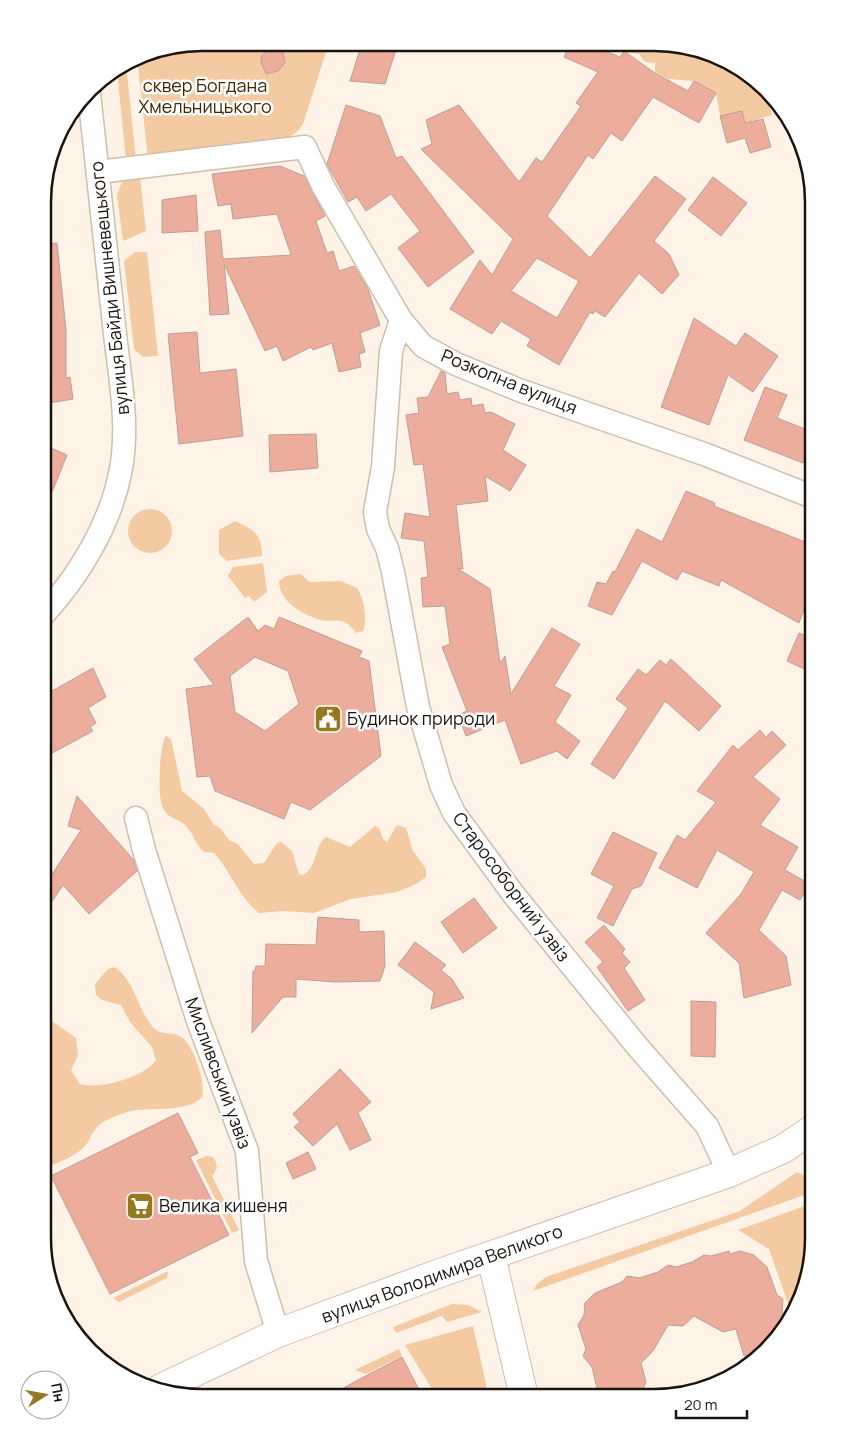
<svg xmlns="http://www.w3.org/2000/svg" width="856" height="1440" font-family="Manrope,sans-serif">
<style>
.green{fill:#f4caa2}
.building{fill:#edad9c;stroke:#b99f98;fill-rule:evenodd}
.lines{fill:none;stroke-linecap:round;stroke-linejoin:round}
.street-casing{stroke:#d0bdab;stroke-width:25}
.secondary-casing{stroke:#d0bdab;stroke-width:30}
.street{stroke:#fff;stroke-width:22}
.secondary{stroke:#fff;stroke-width:28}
.labels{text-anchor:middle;stroke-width:5;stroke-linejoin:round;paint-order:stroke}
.park-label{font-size:18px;fill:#442601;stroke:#fff}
.street-label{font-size:18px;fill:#1b140e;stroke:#fff}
.poi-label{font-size:18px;fill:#1b140e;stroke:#fff;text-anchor:start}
.rim{fill:none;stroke:#1b140e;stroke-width:2.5}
</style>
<rect width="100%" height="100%" fill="#fff3e7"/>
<g class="green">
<path d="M202 43H329L303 124 297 132 286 139 148 159 137 57Z"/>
<path d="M602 44H675L751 76 768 98 772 115 745 123 742 111 720 116 716 93 694 81 668 79 655 72V63L645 62 639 54 601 49Z"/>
<path d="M126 64 136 160H126L117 70Z"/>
<path d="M140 177 146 231 123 241 117 195 122 182Z"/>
<path d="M135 252H147L158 356 143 357 134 349 124 261Z"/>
<circle cx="150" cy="531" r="22"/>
<path d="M235 521C254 530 262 533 262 556L227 561 219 554V530Z"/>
<path d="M263 563 267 592 254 602 249 596 245 598 228 576 233 567Z"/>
<path d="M301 574 309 582 341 581 357 588C364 598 368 620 363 631L356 633C344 615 336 623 321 620 303 615 279 602 279 581L286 576Z"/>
<path d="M166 736 171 739 182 791 204 809 214 825 220 828 229 840 238 844 254 864 264 863 277 843 281 842 292 851 299 874 303 875C318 867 313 847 326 837L350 847 375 826 379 828 383 839 387 842 397 825 406 828 413 851 426 869V877L416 884 397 892 351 899 314 913 284 911 259 913C239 897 231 872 214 853L204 852C195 844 193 832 184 824 177 818 167 818 163 808 157 797 159 747 166 736Z"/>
<path d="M115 967C133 980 137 1004 149 1022 160 1039 168 1029 181 1037 194 1045 206 1083 202 1097 187 1114 147 1106 127 1112 116 1116 101 1120 94 1131 90 1136 89 1143 84 1147 73 1158 56 1163 43 1169V998L47 1013 53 1022 76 1038 78 1055 71 1070 80 1084C99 1090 145 1077 156 1060L152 1047 130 1022 121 1005 102 1000 96 995 95 984 108 969Z"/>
<path d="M207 1156 213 1157C218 1164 218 1170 212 1176L239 1230 232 1233 196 1160Z"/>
<path d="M797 1172 813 1179V1192L533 1291 537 1284 546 1277 740 1211Z"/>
<path d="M813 1203V1249L805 1290 792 1315 769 1249 738 1230Z"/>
<path d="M168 1271 167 1278 119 1302 113 1298Z"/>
<path d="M452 1304 468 1305 482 1312 447 1322 442 1316 396 1333 393 1327Z"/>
<path d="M473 1326 489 1397H437L405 1345Z"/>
<path d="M399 1349 402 1356 366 1374 355 1370Z"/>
</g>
<g class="building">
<path d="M362 43H398L385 84 350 81Z"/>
<path d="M570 44H588L620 57 624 51 655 73 688 91 694 81 716 93 699 123 653 97 622 141 611 133 593 159 588 155 547 216 590 258 655 176 686 199 654 241 669 254 679 275 662 294 639 273 605 317 595 311 593 314 590 312 559 365 527 346 531 339 501 321 492 334 450 309 480 260 492 275 513 239 421 149 432 144 426 120 459 105 519 182 536 158 542 162 581 106 576 103 598 72 564 57ZM537 258 579 281 557 318 511 291Z"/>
<path d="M273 47 283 52 285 63 278 71 266 74 261 62V57L268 48Z"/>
<path d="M346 105 380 116 396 158 402 156 474 252 428 287 398 248 420 231 391 194 366 211 357 197 348 202 327 164Z"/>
<path d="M742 111 745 123 763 119 771 147 750 153 745 138 727 143 720 116Z"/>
<path d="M280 166 304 176 325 216 316 221 327 253 333 251 339 271 354 266 368 289 380 325 360 333 365 352 359 354 361 367 339 372 332 343 313 350 311 347 283 361 277 346 265 351 224 264 229 314 210 315 205 232 220 230 223 259 291 255 277 214 233 219 231 204 218 206 212 174Z"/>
<path d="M713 177 747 203 721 236 688 210Z"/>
<path d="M196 195 198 231 162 233V200Z"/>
<path d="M57 243 66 330V378L70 377 73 399 49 403 44 363V244Z"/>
<path d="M694 318 736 346 745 333 778 356 753 392 728 375 709 425 661 407Z"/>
<path d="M197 332 200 373 236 369 243 436 179 444 168 334Z"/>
<path d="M441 371 445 373 447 394 458 392 460 400 471 398 472 406 483 404 485 413 491 412 515 424 503 450 526 465 510 491 485 476 488 501 456 505 463 569 457 568 490 589 500 663 505 656 511 694 552 628 580 644 554 686 571 695 555 722 580 741 567 759 557 751 521 764 505 720 466 736 458 715 467 711 442 647 450 644 445 606 423 607 421 578 428 577 424 541 401 538 405 513 430 517 423 464 414 465 406 415 419 413 417 398 428 397Z"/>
<path d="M765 387 787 395 777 418 813 432 803 463 744 440Z"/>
<path d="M316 434 318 468 270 472 269 435Z"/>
<path d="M44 445 67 455 44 512H43Z"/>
<path d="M686 491 715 503 714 506 813 545V586L799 623 721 580 719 586 682 571 677 580 642 561 612 615 588 606 597 582 606 584 613 571 615 572 637 529 662 542Z"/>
<path d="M248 617 258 631 265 625 274 629 279 617 362 651 359 657 369 661 381 756 310 810 291 802 284 819 215 791 210 776 197 777 186 689 214 685 194 659ZM255 657 288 671 299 704 265 731 235 712 230 676Z"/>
<path d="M799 633 813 639V673L787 661Z"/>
<path d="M671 659 721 706 699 731 665 701 614 779 591 764 628 708 616 699 638 669 646 675 660 660 666 665Z"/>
<path d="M93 668 106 697 88 708 96 723 90 727 93 731 43 758V696Z"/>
<path d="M760 730 766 737 772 731 786 745 753 777 780 799 760 825 798 847 785 870 810 884 800 900 782 890 759 930 786 956 791 985 744 998 739 963 706 933 741 894 754 872 717 850 697 888 659 868 677 835 685 840 716 802 697 791 733 745 738 750Z"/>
<path d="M77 796 133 859 137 871 89 914 63 885 43 915V883L50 872 54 875 53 873 81 830 68 826Z"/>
<path d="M613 832 657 853 641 886 632 889 613 926 597 918 614 886 591 874Z"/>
<path d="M474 898 497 928 463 953 441 922Z"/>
<path d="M318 917 359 920V932L384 931 385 966 380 981 335 982 296 979V997H283L252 1033 253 971H255L256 966H265L266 944 316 945Z"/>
<path d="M604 925 625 949 622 953 630 962 624 968 645 1000 628 1011 597 967 603 962 585 942Z"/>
<path d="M415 942 446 965 441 970 452 979 464 998 431 1009 434 992 398 965Z"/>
<path d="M691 1001 716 1002 715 1057 691 1056Z"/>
<path d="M340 1069 371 1102 358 1113 371 1140 350 1150 337 1124 313 1146 294 1127 300 1122 293 1114Z"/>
<path d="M178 1113 198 1153 190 1157 229 1235 110 1294 51 1176Z"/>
<path d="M308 1152 316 1169 293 1179 286 1163Z"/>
<path d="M729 1251 730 1254 740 1251 754 1255 767 1267 777 1295 783 1299 782 1313 786 1325 781 1335 758 1352 744 1356 736 1329 723 1332 694 1316 683 1326 668 1325 653 1351 641 1363 646 1382 640 1397H599L592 1367 583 1356 586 1349 578 1325 584 1315 585 1303 595 1293 622 1282 627 1276 639 1278 658 1272 668 1265 676 1267 692 1262 704 1255 711 1256Z"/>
<path d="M402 1357 423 1397H327L358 1380Z"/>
</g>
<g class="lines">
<g class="street-casing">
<g id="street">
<path d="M98 172 305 147 323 186 401 320 423 346 456 364 519 390 704 454 813 497"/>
<path d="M401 320 391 351 383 467 375 512 378 529 387 548 393 572 418 707 441 785 454 813 514 895 637 1046 707 1126 729 1173"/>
<path d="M43 615C80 575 111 523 121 469 129 425 120 378 115 334 107 253 98 173 89 93"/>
<path d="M136 818 144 850 198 1021 247 1151 256 1261 278 1333"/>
</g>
</g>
<g class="secondary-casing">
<g id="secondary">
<path d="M491 1256 524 1397"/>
<path d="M161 1388 278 1333 440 1273 729 1173 783 1149 813 1129"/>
</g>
</g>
<use href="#street" class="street"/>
<use href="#secondary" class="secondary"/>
</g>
<defs>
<g id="civic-square" transform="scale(1.4375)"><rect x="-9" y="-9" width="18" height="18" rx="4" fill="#947920" stroke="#fff"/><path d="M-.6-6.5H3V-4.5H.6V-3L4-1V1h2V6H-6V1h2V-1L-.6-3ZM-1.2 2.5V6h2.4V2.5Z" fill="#fff"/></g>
<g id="supermarket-square" transform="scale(1.4375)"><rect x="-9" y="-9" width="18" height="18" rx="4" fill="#947920" stroke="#fff"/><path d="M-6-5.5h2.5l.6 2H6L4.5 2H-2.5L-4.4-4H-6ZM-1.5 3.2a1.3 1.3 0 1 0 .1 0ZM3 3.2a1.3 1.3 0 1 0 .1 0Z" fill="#fff"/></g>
</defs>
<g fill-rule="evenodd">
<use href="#civic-square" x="328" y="719"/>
<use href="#supermarket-square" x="140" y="1206"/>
</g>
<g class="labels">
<g class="park-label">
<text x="205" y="92">сквер Богдана<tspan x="205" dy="21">Хмельницького</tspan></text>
</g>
<g class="street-label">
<text transform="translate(110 288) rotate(-96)" y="6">вулиця Байди Вишневецького</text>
<text transform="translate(509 382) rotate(22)" y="6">Розкопна вулиця</text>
<text transform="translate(511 887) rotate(53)" y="6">Старособорний узвіз</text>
<text transform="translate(218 1073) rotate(70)" y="6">Мисливський узвіз</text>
<text transform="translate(442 1274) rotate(-20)" y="6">вулиця Володимира Великого</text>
</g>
<g class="poi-label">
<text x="347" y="725">Будинок природи</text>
<text x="159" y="1212">Велика кишеня</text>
</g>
</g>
<path d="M0 0H856V1440H0ZM202 51H654A151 151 0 0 1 805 202V1238A151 151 0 0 1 654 1389H202A151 151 0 0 1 51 1238V202A151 151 0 0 1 202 51Z" fill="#fff" fill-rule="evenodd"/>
<path class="rim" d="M202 51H654A151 151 0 0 1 805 202V1238A151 151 0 0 1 654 1389H202A151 151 0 0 1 51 1238V202A151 151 0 0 1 202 51Z"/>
<g transform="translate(45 1395) rotate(79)"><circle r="24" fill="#ffffff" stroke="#a4a19f"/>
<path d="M0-4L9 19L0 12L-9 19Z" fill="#947920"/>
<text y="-8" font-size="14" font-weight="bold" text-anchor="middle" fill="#1b140e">Пн</text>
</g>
<path d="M676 1410v8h71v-8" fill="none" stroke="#1b140e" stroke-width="2.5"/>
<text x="684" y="1410" font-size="15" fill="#1b140e" stroke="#ffffff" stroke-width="4" paint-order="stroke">20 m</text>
</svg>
